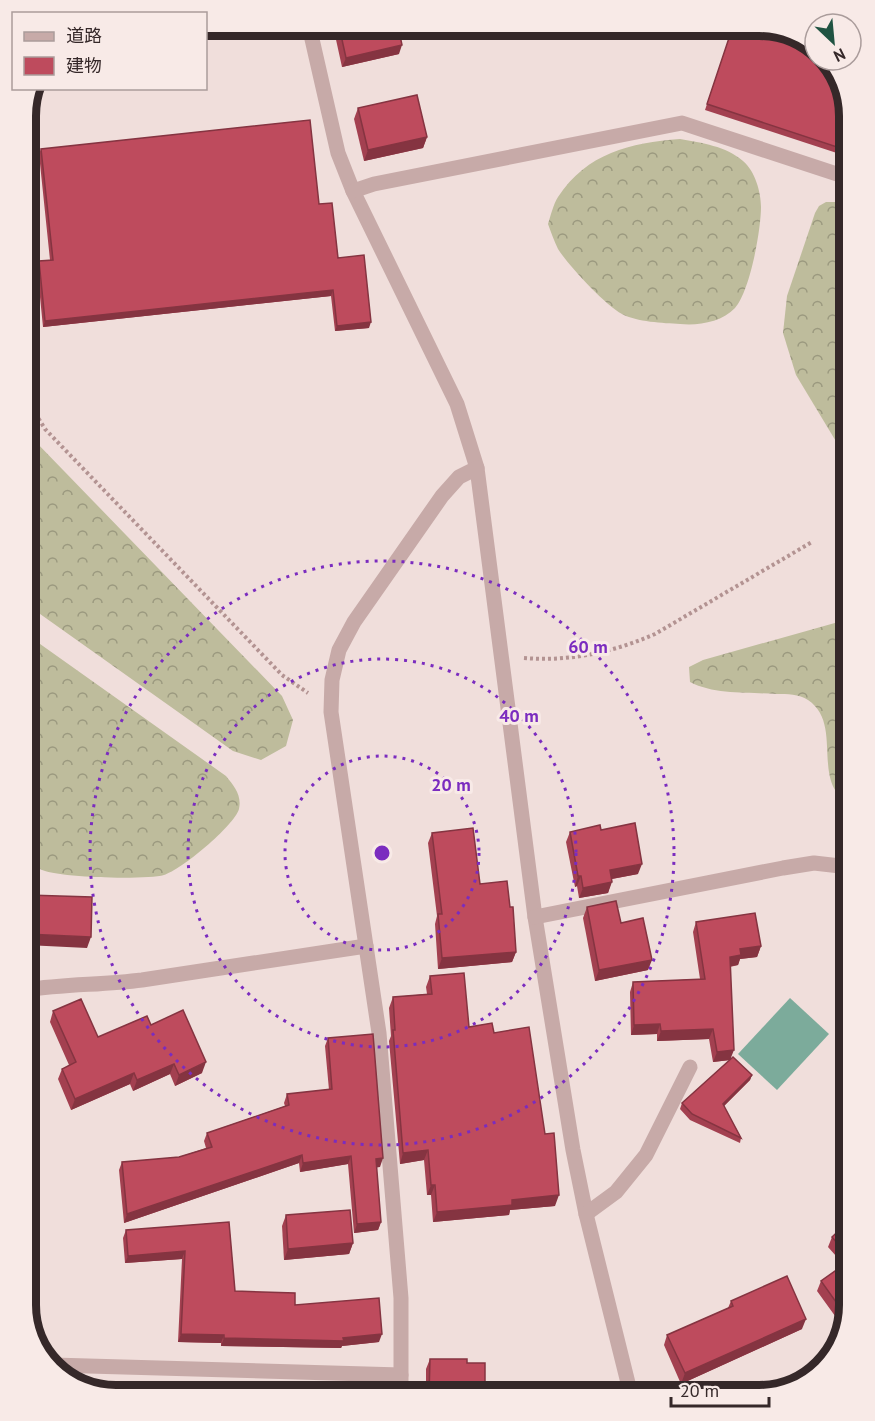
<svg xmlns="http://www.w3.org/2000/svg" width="875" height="1421" font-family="'PT Sans','Noto Sans JP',sans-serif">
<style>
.forest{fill:url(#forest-crowns)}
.water{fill:#7cab9b}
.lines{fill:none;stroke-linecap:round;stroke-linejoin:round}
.path{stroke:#b39392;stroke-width:4;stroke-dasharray:3 3;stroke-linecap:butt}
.minor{stroke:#c7aaa8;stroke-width:15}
.wall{fill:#a34050}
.shaded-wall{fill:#853441}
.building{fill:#be4b5d;stroke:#853441;stroke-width:1.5}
.ring{fill:none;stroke:#7b2cbf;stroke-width:3;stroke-dasharray:3 6}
.rim{fill:none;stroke:#352829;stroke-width:8}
.centre{fill:#7b2cbf;stroke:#f8eae7;stroke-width:3}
.ring-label{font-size:18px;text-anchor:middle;font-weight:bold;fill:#7b2cbf;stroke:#f8eae7;stroke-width:6;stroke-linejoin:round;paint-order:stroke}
</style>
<defs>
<pattern id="forest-crowns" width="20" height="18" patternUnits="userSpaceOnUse" patternTransform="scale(1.5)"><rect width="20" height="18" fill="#bebc9c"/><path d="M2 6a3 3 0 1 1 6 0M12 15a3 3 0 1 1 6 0" fill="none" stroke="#9b997f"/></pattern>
</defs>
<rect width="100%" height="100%" fill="#f0dedb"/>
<g class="forest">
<path d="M680 139C702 143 726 146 743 161 755 171 761 192 761 207 761 230 750 291 735 308 722 322 698 326 680 324 663 323 637 322 622 314 605 305 568 265 558 249 554 241 551 232 548 224 551 215 553 205 558 197 587 153 630 143 680 139Z"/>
<path d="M826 202H835L849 215V463L796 375 783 333 787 296 815 213 819 206Z"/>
<path d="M26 427 33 439 282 696 293 720 286 746 261 760 233 751 26 604Z"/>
<path d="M849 619V803C810 782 844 724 808 700 799 694 787 694 777 694 748 692 715 695 690 682L689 667 703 660Z"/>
<path d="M26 634 226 776C234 786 242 795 239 809 234 826 181 870 164 875 146 880 55 878 40 869 37 868 33 862 31 859 23 846 29 824 29 809 28 802 27 794 26 786Z"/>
</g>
<path class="water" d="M790 998 829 1034 777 1090 738 1054Z"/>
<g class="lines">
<g class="path">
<path d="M26 398 45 429 282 675 308 693"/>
<path d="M524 658C569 662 614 652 655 634L812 542"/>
</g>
<g class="minor">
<path d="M309 26 338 153 353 191 457 404 477 468 535 917 573 1150 586 1214 631 1395"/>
<path d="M353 191 374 184 682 123 849 178"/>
<path d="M535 917 783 868 814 863 849 867"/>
<path d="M26 990C64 984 103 985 142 980L366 946"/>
<path d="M586 1214 616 1192 646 1155 690 1067"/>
<path d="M53 1365 401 1375"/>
<path d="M401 1395V1298L379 1033 331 712 332 680 339 650 354 622 442 496 459 477 477 468"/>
</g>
</g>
<g class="wall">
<path d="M333 26H398L399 54 342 67Z"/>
<path d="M733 26 849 116V157L705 110Z"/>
<path d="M358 108 427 137 423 148 364 161 354 119Z"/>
<path d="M41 149 319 204 338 258 369 328 335 331 331 296 43 327 37 267 39 261 50 260 39 154Z"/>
<path d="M601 830 638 874 612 879 608 893 579 898 577 886 575 887 566 842 570 832Z"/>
<path d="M432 833 480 884 516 952 512 962 438 969 435 924 437 916 428 843Z"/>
<path d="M587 907 621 923 648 970 595 981 583 918Z"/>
<path d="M696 922 761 946 757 957 740 959 738 965 730 967 731 1060 752 1075 750 1080 724 1106 741 1138 740 1143 690 1120 680 1109 682 1103 730 1060 713 1062 709 1039 657 1041V1034L631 1035 630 992 633 982 700 979 693 932Z"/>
<path d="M430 976 469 1027 494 1033 555 1206 510 1210 509 1215 433 1222 431 1195H427L424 1160 400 1164 389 1041 391 1036 389 1008 393 997 427 994 426 987Z"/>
<path d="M53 1011 98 1037 151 1025 202 1073 175 1086 170 1074 133 1091 130 1084 71 1110 58 1079 62 1069 69 1065 50 1022Z"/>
<path d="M328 1038 380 1167H376L381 1222 378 1230 354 1233 348 1164 300 1172 299 1163 124 1223 119 1170 122 1162 179 1157 206 1148 204 1141 207 1133 285 1106 284 1103 287 1094 329 1090 325 1046Z"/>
<path d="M286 1215 353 1243 349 1254 284 1260 282 1226Z"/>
<path d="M849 1221V1305L843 1327 817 1291 821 1281 844 1265 828 1247 832 1237Z"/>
<path d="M229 1222 235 1291 295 1305 379 1342 342 1346 341 1348 221 1346V1343L178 1342 182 1259 125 1263 123 1238 126 1230Z"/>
<path d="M731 1301 802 1329 681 1384 664 1345 667 1335 728 1308Z"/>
<path d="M430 1359 467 1363 485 1395H426V1369Z"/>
<path d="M782 1381 799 1386 779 1391Z"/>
</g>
<g class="shaded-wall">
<path d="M402 45 399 54 342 67 346 58Z"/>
<path d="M427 137 423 148 364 161 368 150Z"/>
<path d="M333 290 331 296 43 327 45 321Z"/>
<path d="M371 322 369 328 335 331 337 326Z"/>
<path d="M642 864 638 874 606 880 610 870Z"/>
<path d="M578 876H581L577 886 575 887Z"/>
<path d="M612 882 608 893 579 898 583 888Z"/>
<path d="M26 934 91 937 87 948 26 945Z"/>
<path d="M761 946 757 957 740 959 738 965 726 967 730 957 740 949Z"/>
<path d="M516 952 512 962 438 969 442 958Z"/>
<path d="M652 960 648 970 595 981 599 970Z"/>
<path d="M660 1024 657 1034 631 1035 634 1025Z"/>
<path d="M713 1029 709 1039 657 1041 661 1031Z"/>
<path d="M734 1050 730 1060 713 1062 717 1052Z"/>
<path d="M206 1062 202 1073 175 1086 179 1075Z"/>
<path d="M174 1064 170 1074 133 1091 137 1080Z"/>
<path d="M134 1073 130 1084 71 1110 75 1099Z"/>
<path d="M752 1075 750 1080 721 1109 723 1104Z"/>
<path d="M428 1150 424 1160 400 1164 403 1153Z"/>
<path d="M302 1155 299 1163 124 1223 127 1214Z"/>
<path d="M351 1156 348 1164 300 1172 303 1163Z"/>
<path d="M383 1158 380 1167 373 1168 376 1159Z"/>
<path d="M431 1185H435L431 1195H427Z"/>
<path d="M559 1195 555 1206 510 1210 509 1215 433 1222 437 1212 512 1200Z"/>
<path d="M381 1222 378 1230 354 1233 357 1224Z"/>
<path d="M353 1243 349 1254 284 1260 288 1249Z"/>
<path d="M185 1251 182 1259 125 1263 128 1256Z"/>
<path d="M806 1319 802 1329 681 1384 685 1373Z"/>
<path d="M181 1334 224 1335 221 1343 178 1342Z"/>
<path d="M382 1334 379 1342 342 1346 341 1348 221 1346 224 1338H343Z"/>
</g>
<g class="building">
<path d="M339 26H398L402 45 346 58Z"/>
<path d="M733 26H765L809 41 815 47V60H826L840 76 849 116V151L707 104Z"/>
<path d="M417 95 427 137 368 150 358 108Z"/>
<path d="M310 120 319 204 332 203 338 258 364 255 371 322 337 326 333 290 45 321 39 261 53 260 41 149Z"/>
<path d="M635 823 642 864 610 870 612 882 583 888 581 876H578L570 832 600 825 601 830Z"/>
<path d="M473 828 480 884 507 881 510 907H513L516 952 442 958 438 914H442L432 833Z"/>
<path d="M27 895 92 897 91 937 26 934V901H27Z"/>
<path d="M616 901 621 923 643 918 652 960 599 970 587 907Z"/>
<path d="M755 913 761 946 740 949 741 955 730 957 734 1050 717 1052 713 1029 661 1031 660 1024 634 1025 633 982 705 979 696 922Z"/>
<path d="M464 973 469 1027 492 1023 494 1033 529 1027 545 1134 554 1133 559 1195 512 1200V1205L437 1212 435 1185H431L428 1150 403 1153 393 1030H395L393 997 432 994 430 976Z"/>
<path d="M81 999 98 1037 147 1016 151 1025 183 1010 206 1062 179 1075 174 1064 137 1080 134 1073 75 1099 62 1069 76 1062 53 1011Z"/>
<path d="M373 1034 383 1158 376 1159 381 1222 357 1224 351 1156 303 1163 302 1155 127 1214 122 1162 179 1157 212 1147 207 1133 289 1105 287 1094 332 1089 328 1038Z"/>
<path d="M733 1057 752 1075 723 1104 741 1138 692 1114 682 1103Z"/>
<path d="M350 1210 353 1243 288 1249 286 1215Z"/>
<path d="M849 1221V1257L832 1237Z"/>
<path d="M229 1222 235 1291 295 1293V1305L379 1298 382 1334 343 1338 344 1341 224 1338V1335L181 1334 185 1251 128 1256 126 1230Z"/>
<path d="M849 1261V1305L846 1316 821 1281Z"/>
<path d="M787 1276 806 1319 685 1373 667 1335 733 1306 731 1301Z"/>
<path d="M430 1359H467V1363H485V1395H429Z"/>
<path d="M817 1370 799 1386 785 1389 782 1381Z"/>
</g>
<g class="ring">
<circle cx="382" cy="853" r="97"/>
<circle cx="382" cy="853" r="194"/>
<circle cx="382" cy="853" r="292"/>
</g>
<path d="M0 0H875V1421H0ZM116 36H759A80 80 0 0 1 839 116V1305A80 80 0 0 1 759 1385H116A80 80 0 0 1 36 1305V116A80 80 0 0 1 116 36Z" fill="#f8eae7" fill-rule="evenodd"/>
<path class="rim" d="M116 36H759A80 80 0 0 1 839 116V1305A80 80 0 0 1 759 1385H116A80 80 0 0 1 36 1305V116A80 80 0 0 1 116 36Z"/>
<circle cx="382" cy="853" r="9" class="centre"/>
<g class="ring-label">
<text x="588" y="653">60 m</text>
<text x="519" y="722">40 m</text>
<text x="451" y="791">20 m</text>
</g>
<rect x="12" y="12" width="195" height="78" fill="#f8eae7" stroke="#aa9c9b" stroke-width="1.5"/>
<rect x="24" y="32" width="30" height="9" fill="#c7aaa8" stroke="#aa9c9b" stroke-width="1.5"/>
<text x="66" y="42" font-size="18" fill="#352829">道路</text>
<rect x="24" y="57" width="30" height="18" fill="#be4b5d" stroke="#aa9c9b" stroke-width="1.5"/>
<text x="66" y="72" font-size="18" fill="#352829">建物</text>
<g transform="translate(833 42) rotate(154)"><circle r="28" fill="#f8eae7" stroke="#aa9c9b" stroke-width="1.5"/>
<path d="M0-4.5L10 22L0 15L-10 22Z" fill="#205342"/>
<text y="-9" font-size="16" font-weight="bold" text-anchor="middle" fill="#352829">N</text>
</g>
<path d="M671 1397v9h98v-9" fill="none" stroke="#352829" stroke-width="3"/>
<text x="680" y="1397" font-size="18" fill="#352829" stroke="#f8eae7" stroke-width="4.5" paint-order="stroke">20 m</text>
</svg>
